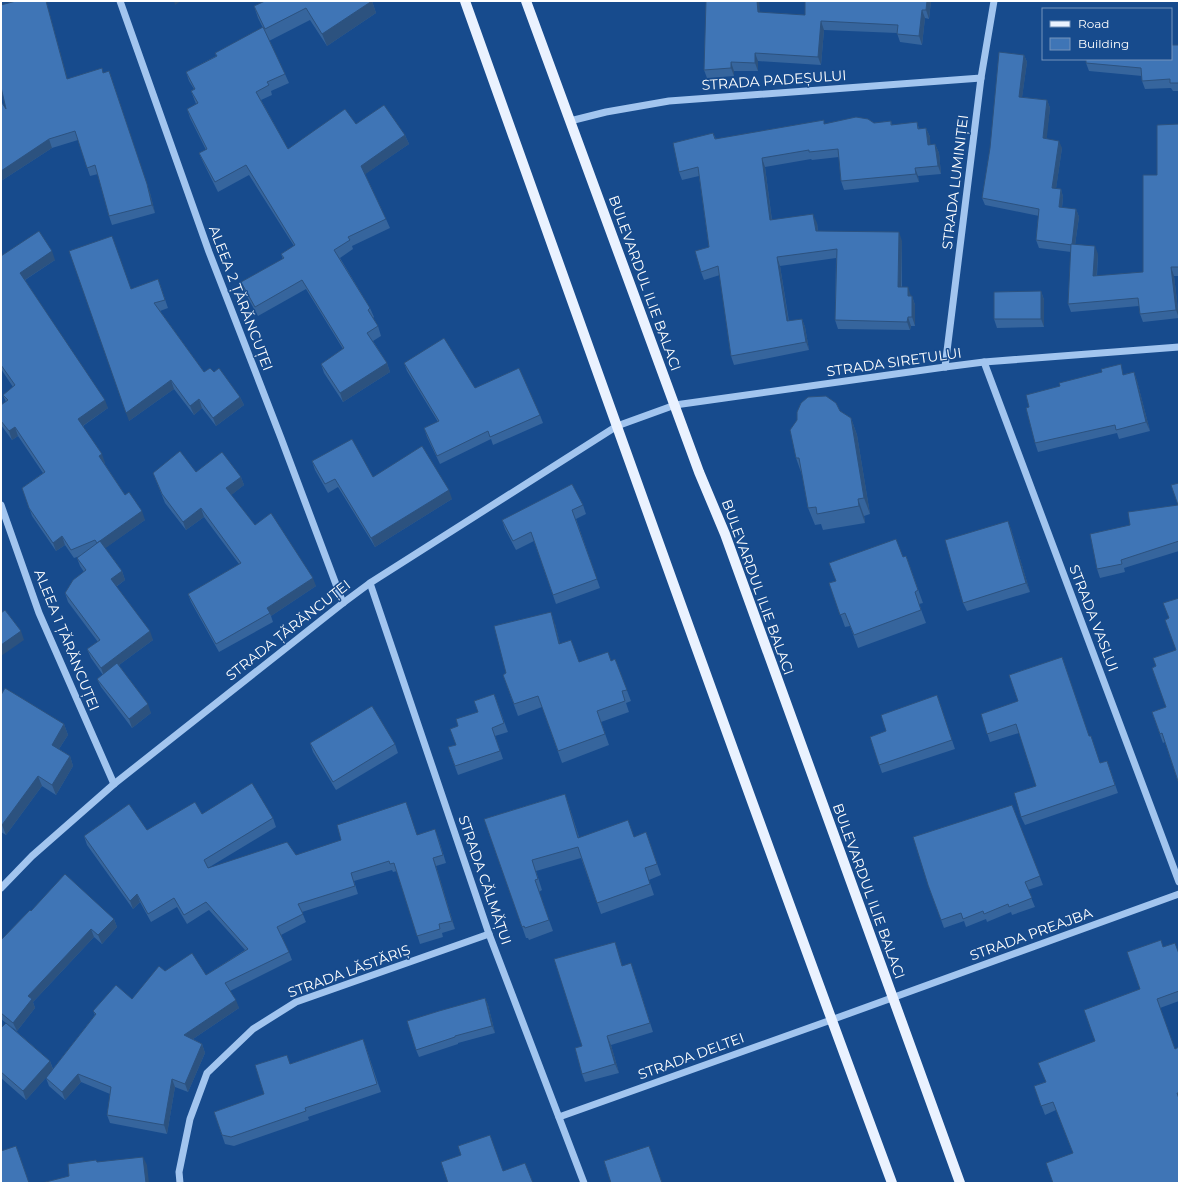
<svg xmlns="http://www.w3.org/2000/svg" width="1180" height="1184" font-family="Montserrat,sans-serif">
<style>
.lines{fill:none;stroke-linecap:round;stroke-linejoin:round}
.minor{stroke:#a2c5ef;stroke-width:7}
.major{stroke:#eaf2ff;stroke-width:10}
.wall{fill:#36659d}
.shaded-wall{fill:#2c527f}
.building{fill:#3f75b6;stroke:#2c527f}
.labels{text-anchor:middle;stroke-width:3;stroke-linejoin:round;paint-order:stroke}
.street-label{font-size:14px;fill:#fff;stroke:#174b8d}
</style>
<rect width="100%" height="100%" fill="#174b8d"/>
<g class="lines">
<g class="minor">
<path d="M120 1 209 252 281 438 343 603"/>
<path d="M570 121 606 112 669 101 981 78"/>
<path d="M984 362 1179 882"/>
<path d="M945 367 981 78 994 1"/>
<path d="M1 505 39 613 114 784"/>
<path d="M370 583 489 934 584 1183"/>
<path d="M1 888 32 856 114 784 343 603 370 583 617 426 675 405 945 367 984 362 1179 347"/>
<path d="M559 1117 831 1020 1179 894"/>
<path d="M180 1183 179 1172 190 1119 207 1073 253 1029 296 1002 489 934"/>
</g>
<g class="major">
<path d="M465 1C606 396 746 790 892 1183"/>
<path d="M526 1 699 472 725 534 960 1183"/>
</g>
</g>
<g class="wall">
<path d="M8 1H46L67 79 104 73 150 193 155 213 112 225 109 216 98 174 90 176 78 140 52 148 1 181V103L6 109 10 3Z"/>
<path d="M372 1 376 13 327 46 310 20 269 41 285 74 289 83 271 91 272 95 261 100 288 149 356 124 405 135 409 144 365 174 386 219 390 228 352 246 353 249 340 258 370 308 374 317 373 318 378 326 381 336 373 341 387 363 390 372 343 402 324 373 321 364 343 349 306 289 258 316 244 291 241 282 283 259 281 254 294 246 249 175 218 192 203 162 199 153 206 150 190 118 187 109 196 104 191 91 194 89 189 81 186 72 216 56 215 53 263 28 258 18 254 6Z"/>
<path d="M931 1 929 19 925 18 922 45 900 42 897 33 824 30 821 65 758 61V71H734V76L707 78 704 70 760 12 805 15Z"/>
<path d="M1179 45V91H1173L1171 88 1145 89 1142 81V76L1089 71 1086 63Z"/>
<path d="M1024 55 1027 62 1022 97 1047 100 1050 108 1046 139 1062 148 1056 188 1061 189 1063 197 1062 208 1076 209 1079 217 1075 245 1098 254 1097 276 1143 272 1157 175 1179 124V276H1174L1179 318 1143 322 1140 314 1139 306 1071 312 1068 304 1071 252 1039 248 1036 240 1039 216 985 205 982 198Z"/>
<path d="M891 121 892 125 917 122 919 129 926 128 930 137V145L935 144 939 153 941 174 918 176 919 182 844 190 841 181 839 157 812 160 811 159 765 167 772 220 817 223 818 231 902 241V287L911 296H912L915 305V326H911L910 330 838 329 835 320 836 258 780 266 789 321 802 319 805 327 809 350 734 365 731 356 720 275 704 280 701 272 709 247 699 176 682 180 679 172 713 133 716 139 825 124 874 123Z"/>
<path d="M1 256 55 260 25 280 108 408 83 426 105 463H104L125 495 145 520 105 548 122 571 125 580 116 587 153 640 119 665 151 713 132 728 101 687 97 679 103 675 91 658 87 649 98 642 68 602 65 593 84 572 80 566 77 558 80 556 74 558 65 545 56 551 32 516 22 488 43 473 18 436 12 440 1 425V405L6 402 3 395 13 387 1 369Z"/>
<path d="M158 279 168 308 160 311 204 372H214L240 397 244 405 216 426 202 408 194 415 174 389 129 421 131 289Z"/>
<path d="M1041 291 1044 300V327L997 328 994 319Z"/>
<path d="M404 363 475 388 540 415 543 423 493 445 491 439 440 464 427 437 424 428 438 422 407 371Z"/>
<path d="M1134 372 1137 381 1150 431 1119 439 1117 433 1038 452 1035 443 1125 374Z"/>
<path d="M840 411 851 418 857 435 870 514 864 516 865 523 823 530 821 524 815 525 808 508 802 475 796 458Z"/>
<path d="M312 461 373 477 452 499 375 547 338 487 328 493 315 470Z"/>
<path d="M196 472 241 477 244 485 231 495 255 525 316 586 271 616 273 622 219 652 191 602 188 594 239 564 204 517 186 530 165 503 153 473Z"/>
<path d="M1179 483V551L1124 568 1125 572 1100 578 1097 569 1130 525 1178 505Z"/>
<path d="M583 505 586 514 576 519 600 588 556 604 534 541 516 550 505 529 502 520Z"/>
<path d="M1011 529 1030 592 967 611 963 603Z"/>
<path d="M906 556 923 603 919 604 926 623 858 648 850 626 845 627 829 583Z"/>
<path d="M1179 598V784L1165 742 1163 743 1152 712 1166 707 1156 666 1176 650 1169 618Z"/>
<path d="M555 624 560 644 579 662 611 661 615 659 631 701 626 703 629 712 601 722 609 745 562 763 542 707 518 716 503 675 506 673Z"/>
<path d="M494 694 508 732 495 736 503 759 458 775 448 747 456 745 458 726 478 712Z"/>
<path d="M1 695 64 724 68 735 59 749 70 756 73 766 56 795 42 786 6 835 1 832Z"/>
<path d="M937 695 955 749 882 773 870 737 886 731Z"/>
<path d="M981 714 1089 736 1100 763 1107 761 1118 793 1025 825 1021 817 1036 786 1019 733 990 742Z"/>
<path d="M310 743 395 744 398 753 336 790 313 752Z"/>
<path d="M565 794 569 806 579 837H634L646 832 661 875 649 880 654 895 601 914 581 858 536 871 542 890 539 892 553 931 529 940 528 938H526L484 819Z"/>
<path d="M1012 805 1043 885 1028 890 1035 907 1012 915 1011 912 987 922 986 919 966 927 964 921 944 928 928 885Z"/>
<path d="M202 814 273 818 276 827 208 868 296 855 417 835 438 837 446 863 436 866 455 929 442 933 443 937 420 944 397 871 393 872 392 870 354 881 358 894 302 912 306 922 281 935 289 952 292 960 230 991 239 1008 193 1039 202 1044 205 1053 188 1092 175 1087 167 1134 110 1123 107 1115 110 1094 81 1082 65 1100 49 1086 46 1078 50 1073 26 1100 1 1078V1028L6 1023 1 1019V940L31 911 114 919 117 927 102 944 94 937 33 1002 35 1008 17 1031 8 1024 50 1061 53 1069 95 1015 93 1011 132 999 165 971 206 975 245 950 209 910 187 924 177 907 151 922 140 902 133 909 87 845 84 836 147 830Z"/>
<path d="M615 942 622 966 634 972 653 1032 611 1045 619 1073 585 1082 582 1074V1046Z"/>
<path d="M1164 947 1179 954V1001L1160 1008 1175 1049 1179 1047V1183L1073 1153 1056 1110 1045 1115 1034 1086 1045 1082 1095 1041 1140 989Z"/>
<path d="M485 998 488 1005 495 1033 458 1043V1044L419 1057 416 1050Z"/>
<path d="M363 1039 381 1092 308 1117 309 1120 234 1146 225 1144 214 1112 264 1094 290 1064Z"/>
</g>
<g class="shaded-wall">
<path d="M46 1 70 87 67 79Z"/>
<path d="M174 1H181L175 5Z"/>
<path d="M372 1 376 13 327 46 322 34Z"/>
<path d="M757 1H759L761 20 758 12Z"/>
<path d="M927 1H931L929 19 926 10Z"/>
<path d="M922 10 925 18 922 45 919 36Z"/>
<path d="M821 21 824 30 821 65 818 57Z"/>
<path d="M755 53 758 61V71L755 63Z"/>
<path d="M1024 55 1027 62 1021 105 1019 97Z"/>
<path d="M731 62 734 71V76L731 68Z"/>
<path d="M109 71 150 193 155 213 152 205Z"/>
<path d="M1047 100 1050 108 1046 146 1043 138Z"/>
<path d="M926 128 930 137 931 154 928 145Z"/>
<path d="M405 135 409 144 364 175 361 166Z"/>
<path d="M49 139 52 148 1 181V171Z"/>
<path d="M1059 141 1062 148 1055 196 1052 188Z"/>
<path d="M935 144 939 153 941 174 938 166Z"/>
<path d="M762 158 765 167 773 229 770 220Z"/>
<path d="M915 168 918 176 919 182 916 174Z"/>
<path d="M1061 189 1063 197 1061 215 1059 207Z"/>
<path d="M1076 209 1079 217 1074 252 1072 245Z"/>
<path d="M813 214 817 223 819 240 816 231Z"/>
<path d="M899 232 902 241 901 296 898 287Z"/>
<path d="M1095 246 1098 254 1096 284 1093 276Z"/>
<path d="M52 251 55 260 23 281 20 273Z"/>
<path d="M777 257 780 266 790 330 787 321Z"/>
<path d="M1171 267 1174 276 1179 318 1176 310Z"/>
<path d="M908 287 911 296H908Z"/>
<path d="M1041 291 1044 300V327L1041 319Z"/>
<path d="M912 296 915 305V326L912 317Z"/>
<path d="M908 317 911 326 910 330 907 322Z"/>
<path d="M802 319 805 327 809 350 806 342Z"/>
<path d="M387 363 390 372 343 402 340 393Z"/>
<path d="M1134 372 1137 381 1150 431 1146 422Z"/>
<path d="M171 380 174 389 129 421 126 413Z"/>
<path d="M240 397 244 405 216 426 213 418Z"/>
<path d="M199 399 202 408 194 415 190 406Z"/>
<path d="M105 400 108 408 81 427 78 419Z"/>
<path d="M851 418 857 435 870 514 864 498Z"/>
<path d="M15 427 18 436 12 440 9 431Z"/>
<path d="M102 454 105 463 102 464 99 456Z"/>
<path d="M241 477 244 485 229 497 226 488Z"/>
<path d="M449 490 452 499 375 547 371 538Z"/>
<path d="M858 499 864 516 865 523 859 506Z"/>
<path d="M201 508 204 517 186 530 183 522Z"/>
<path d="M142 511 145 520 100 552 97 543Z"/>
<path d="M1008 521 1011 529 1030 592 1026 583Z"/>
<path d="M62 536 65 545 56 551 53 543Z"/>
<path d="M122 571 125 580 114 588 111 579Z"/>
<path d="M313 578 316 586 271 616 267 608Z"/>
<path d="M551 612 555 624 563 656 559 644Z"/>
<path d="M21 631 24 640 1 656V645Z"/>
<path d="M150 631 153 640 104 676 101 668Z"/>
<path d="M148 704 151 713 132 728 129 719Z"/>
<path d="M64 724 68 735 55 755 52 745Z"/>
<path d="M70 756 73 766 56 795 52 785Z"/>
<path d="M38 776 42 786 6 835 2 825Z"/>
<path d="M565 794 569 806 582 849 578 838Z"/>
<path d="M433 858 436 866 455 929 452 921Z"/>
<path d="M137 894 140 902 133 909 130 901Z"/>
<path d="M114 919 117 927 102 944 98 935Z"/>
<path d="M91 929 94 937 33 1002 35 1008 17 1031 13 1023 28 996Z"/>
<path d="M615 942 618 950 625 975 622 966Z"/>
<path d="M485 998 488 1005 495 1033 492 1026Z"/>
<path d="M236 1000 239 1008 187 1043 184 1035Z"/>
<path d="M607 1036 611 1045 619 1073 615 1064Z"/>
<path d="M202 1044 205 1053 188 1092 185 1084Z"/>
<path d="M50 1061 53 1070 26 1100 23 1091Z"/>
<path d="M78 1074 81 1082 65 1100 62 1092Z"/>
<path d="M172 1079 175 1087 167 1134 164 1125Z"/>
<path d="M143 1157 147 1165 149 1183H146Z"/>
</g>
<g class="building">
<path d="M16 1H46L67 79 102 68 103 73 109 71 147 184 152 205 109 216 95 165 87 168 75 131 49 139 1 171V103H2L6 109 1 87V5Z"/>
<path d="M265 1H372L322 34 306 8 265 29 254 6Z"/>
<path d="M706 1H757L758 12 805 15V1H927L926 10H922L919 36 897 34 898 25 821 21 818 57 755 53V63L731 62V68L704 70Z"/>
<path d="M263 27 285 74 267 82 269 85 256 92 288 149 345 109 356 124 384 105 405 135 361 166 386 219 348 237 350 240 334 250 370 308 368 310 378 326 367 333 387 363 340 393 321 364 344 348 302 280 255 307 241 282 284 258 281 254 295 245 246 165 215 182 199 153 207 149 187 109 198 103 191 91 195 89 186 72 217 56 215 53Z"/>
<path d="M1171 45H1179V83H1170V79L1142 81 1141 68 1086 63V59H1171Z"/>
<path d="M999 52 1024 55 1019 97 1047 100 1043 138 1059 141 1052 188 1061 189 1059 207 1076 209 1072 245 1036 240 1039 209 982 198 990 148Z"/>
<path d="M856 117 868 119 874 123 891 121V125L917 122 918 129 926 128 928 145 935 144 938 166 915 168 916 174 841 181 838 149 809 152V150L762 158 770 220 813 214 816 231 899 232 898 287H908V296H912V317H908L907 322 835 320 837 249 777 257 787 321 802 319 806 342 731 356 718 266 701 272 695 251 709 247 698 167 679 172 673 143 713 133 715 139 824 120V124Z"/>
<path d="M1179 124V267H1171L1176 310 1140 314 1138 298 1068 304 1071 244 1095 246 1093 276 1143 272V175H1157V125Z"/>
<path d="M39 231 52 251 20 273 105 400 78 419 102 454 99 456 125 495 129 492 142 511 97 543 95 540 71 550 62 536 53 543 29 508 22 488 45 472 15 427 9 431 1 421V405L8 400 3 395 15 385 1 365V256Z"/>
<path d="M112 236 131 289 158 279 165 300 154 303 204 372 210 368 214 372 219 368 240 397 213 418 199 399 190 406 171 380 126 413 69 251Z"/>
<path d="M1041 291V319H994V292Z"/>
<path d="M444 338 475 388 519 368 540 415 490 437 488 431 437 456 424 428 439 421 404 363Z"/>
<path d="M1121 364 1123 375 1134 372 1146 422 1116 430 1115 425 1035 443 1026 408 1029 407 1026 395 1060 386 1059 383 1102 372 1101 369Z"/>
<path d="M826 396 836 403 840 411 851 418 864 498 858 499 859 506 817 514 816 507 808 508 799 458H796L790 430 797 420V412L801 403 808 397Z"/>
<path d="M352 439 373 477 422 446 449 490 371 538 335 479 325 484 312 461Z"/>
<path d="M180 451 196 472 222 452 241 477 226 488 255 525 271 513 313 578 267 608 270 613 216 644 188 594 241 563 201 508 183 522 162 494 153 473Z"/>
<path d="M1179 483V541L1121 560 1122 564 1097 569 1090 534 1130 525 1128 512 1178 505 1171 485Z"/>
<path d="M572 484 583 505 572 510 597 579 553 595 531 532 513 541 502 520Z"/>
<path d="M1008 521 1026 583 963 603 945 540Z"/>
<path d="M896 539 903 557 906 556 918 590 915 592 921 610 854 635 845 613 840 615 829 583 836 581 829 563Z"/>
<path d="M100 541 122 571 111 579 150 631 101 668 87 649 100 640 65 593 73 580 86 570 77 558Z"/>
<path d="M1179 598V784L1162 733 1160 734 1152 712 1166 707 1152 668 1156 666 1153 658 1176 650 1165 620 1169 618 1163 603Z"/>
<path d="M5 610 21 631 1 645V613Z"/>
<path d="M551 612 559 644 571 640 579 662 608 652 611 661 615 659 627 690 622 691 625 701 597 711 605 734 558 751 538 696 514 704 503 675 506 673 494 626Z"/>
<path d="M1062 657 1089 736H1091L1100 763 1107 761 1115 785 1021 817 1014 793 1036 786 1016 724 987 734 981 714 1018 701 1009 675Z"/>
<path d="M117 663 148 704 129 719 97 679Z"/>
<path d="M5 688 64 724 52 745 70 756 52 785 38 776 2 825 1 824V695Z"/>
<path d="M494 694 504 723 492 728 500 751 455 766 448 747 456 745 450 729 458 726 456 719 478 712 474 701Z"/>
<path d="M937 695 952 740 879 765 870 737 886 731 881 715Z"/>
<path d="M372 706 395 744 333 782 310 743Z"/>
<path d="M252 783 273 818 204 860 208 868 287 842 296 855 341 840 337 825 406 802 417 835 435 829 443 855 433 858 452 921 439 924 440 929 417 936 394 863 390 864 389 861 351 873 355 886 298 904 303 914 277 927 289 952 225 983 236 1000 184 1035 202 1044 185 1084 172 1079 164 1125 107 1115 111 1087 78 1074 62 1092 46 1078 96 1014 93 1011 116 985 132 999 159 966 165 971 192 953 206 975 248 949 206 902 184 915 174 898 148 914 137 894 130 901 84 836 129 804 147 830 195 802 202 814Z"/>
<path d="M565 794 578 838 628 820 634 837 646 832 657 864 645 868 650 884 597 903 578 847 532 860 538 879 535 880 549 920 525 928 524 926 522 927 484 819Z"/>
<path d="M1012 805 1040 876 1025 882 1032 898 1009 907 1008 904 984 914 983 911 963 919 961 913 941 920 928 885 913 837Z"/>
<path d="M65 874 114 919 98 935 91 929 28 996 32 999 13 1023 1 1013V940L30 910 31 911Z"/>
<path d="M1161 940 1163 947 1175 943 1179 954V991L1157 999 1175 1049 1179 1047V1093H1177L1179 1099V1183H1053L1046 1163 1073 1153 1053 1102 1041 1106 1034 1086 1046 1082 1038 1063 1095 1041 1084 1010 1140 989 1127 952Z"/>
<path d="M615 942 622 966 631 963 650 1023 607 1036 615 1064 582 1074 575 1048 582 1046 554 959Z"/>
<path d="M485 998 492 1026 455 1036V1037L416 1050 407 1021 439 1011Z"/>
<path d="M6 1023 50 1061 23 1091 1 1072V1028Z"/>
<path d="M363 1039 377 1084 305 1108 306 1111 231 1137 222 1135 214 1112 264 1094 255 1065 287 1055 290 1064Z"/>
<path d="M490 1135 503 1171 525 1163 533 1183H448L441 1162 461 1155 458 1146Z"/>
<path d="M16 1146 29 1183H1V1151Z"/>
<path d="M649 1146 662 1183H611L604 1161Z"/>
<path d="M143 1157 146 1183H42L69 1176 68 1164 96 1160 97 1162Z"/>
</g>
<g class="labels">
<g class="street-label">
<text transform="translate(774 80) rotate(-4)" y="5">STRADA PADEȘULUI</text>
<text transform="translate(955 182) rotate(-83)" y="5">STRADA LUMINIȚEI</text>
<text transform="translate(645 283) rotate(70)" y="5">BULEVARDUL ILIE BALACI</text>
<text transform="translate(241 298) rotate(69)" y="5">ALEEA 2 ȚĂRĂNCUȚEI</text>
<text transform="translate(894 362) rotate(-8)" y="5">STRADA SIRETULUI</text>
<text transform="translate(758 587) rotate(70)" y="5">BULEVARDUL ILIE BALACI</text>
<text transform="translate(1094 618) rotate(69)" y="5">STRADA VASLUI</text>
<text transform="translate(288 630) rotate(-38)" y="5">STRADA ȚĂRĂNCUȚEI</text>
<text transform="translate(67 640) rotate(68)" y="5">ALEEA 1 ȚĂRĂNCUȚEI</text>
<text transform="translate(485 880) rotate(71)" y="5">STRADA CĂLMĂȚUI</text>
<text transform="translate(869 891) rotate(70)" y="5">BULEVARDUL ILIE BALACI</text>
<text transform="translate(1031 934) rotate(-20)" y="5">STRADA PREAJBA</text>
<text transform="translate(349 971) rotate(-20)" y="5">STRADA LĂSTĂRIȘ</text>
<text transform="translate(691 1056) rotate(-20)" y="5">STRADA DELTEI</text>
</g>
</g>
<rect width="1180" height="1184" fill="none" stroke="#ffffff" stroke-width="4"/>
<rect x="1042" y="8" width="130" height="52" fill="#174b8d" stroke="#7493bb"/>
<rect x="1050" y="21" width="20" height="6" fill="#eaf2ff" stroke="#7493bb"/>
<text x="1078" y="28" font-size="12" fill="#ffffff">Road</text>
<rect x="1050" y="38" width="20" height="12" fill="#3f75b6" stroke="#7493bb"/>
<text x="1078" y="48" font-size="12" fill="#ffffff">Building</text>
</svg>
